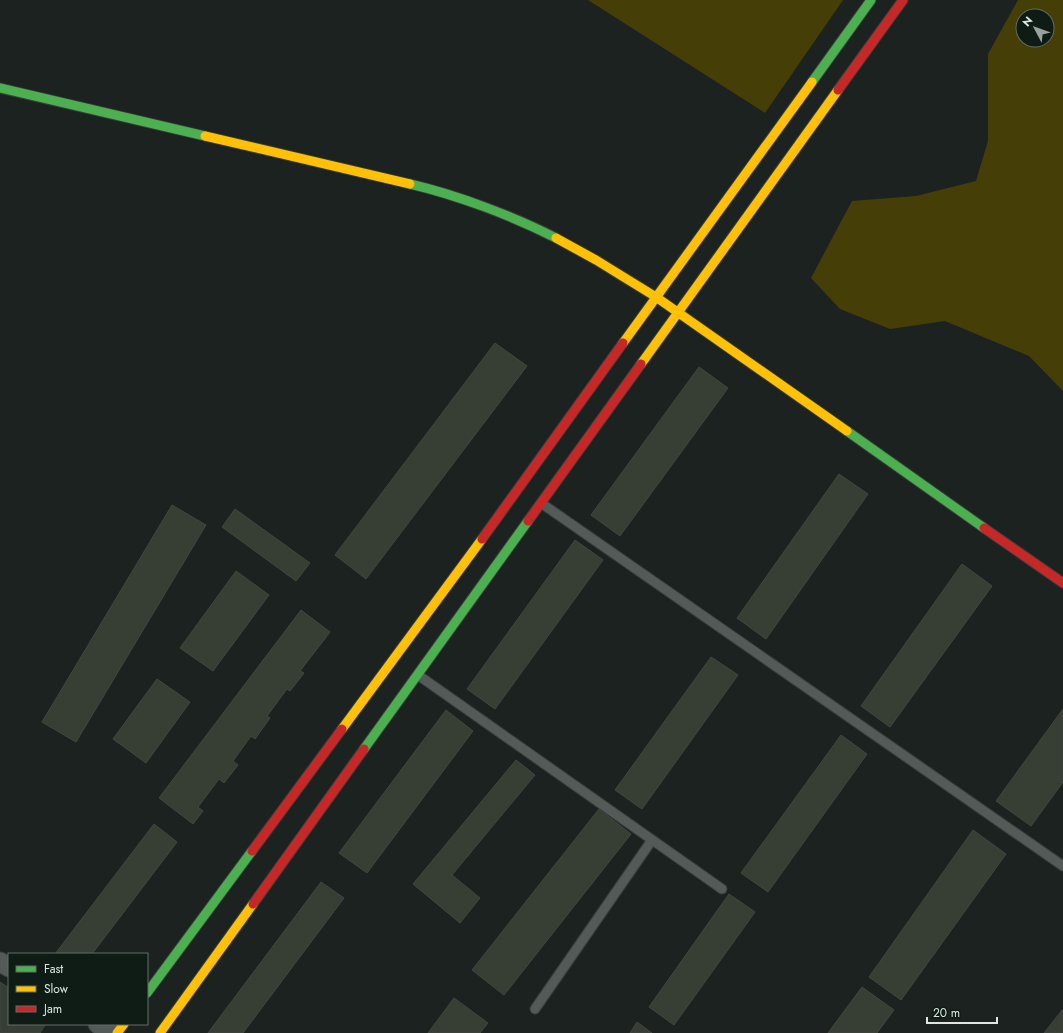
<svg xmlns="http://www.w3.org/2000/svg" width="1063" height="1033" font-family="Jost,sans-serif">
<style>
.green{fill:#453f07;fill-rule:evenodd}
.building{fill:#373e34;stroke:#434743}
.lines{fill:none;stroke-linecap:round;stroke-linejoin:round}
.lane-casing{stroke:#393f3c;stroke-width:11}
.street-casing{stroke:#393f3c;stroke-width:21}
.fast-casing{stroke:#393f3c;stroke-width:11}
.slow-casing{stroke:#393f3c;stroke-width:11}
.jam-casing{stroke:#393f3c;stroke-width:11}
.lane{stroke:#545a57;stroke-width:9}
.street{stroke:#545a57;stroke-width:19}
.fast{stroke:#4caf50;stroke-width:9}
.slow{stroke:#ffc107;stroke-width:9}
.jam{stroke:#c62828;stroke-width:9}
</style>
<rect width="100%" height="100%" fill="#1c221f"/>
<g class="green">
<path d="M588 0H843L765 113Z"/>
<path d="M1018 0H1063V391L1029 356 945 321 890 329 840 309 811 278 852 201 916 196 976 181 988 141V54ZM1023 16H1047V40H1023Z"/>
</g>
<g class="building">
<path d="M495 343 527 366 366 579 335 555Z"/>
<path d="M699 367 728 388 620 536 591 515Z"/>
<path d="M839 474 868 494 766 639 737 618Z"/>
<path d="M172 505 206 525 76 742 42 722Z"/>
<path d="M235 509 310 563 296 581 222 527Z"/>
<path d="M575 540 603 560 495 709 467 689Z"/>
<path d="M962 564 992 586 890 727 861 706Z"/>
<path d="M236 571 269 595 213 671 180 648Z"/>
<path d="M301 610 330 632 300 671 304 673 290 691 287 689 267 716 270 718 255 739 251 736 233 761 238 765 224 783 219 779 198 807 203 811 193 824 159 798Z"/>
<path d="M711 657 738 675 642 809 615 790Z"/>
<path d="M157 679 190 702 146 763 113 739Z"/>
<path d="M1063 709V782L1031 826 996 801Z"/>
<path d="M446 710 473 731 367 873 339 853Z"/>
<path d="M841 735 867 754 768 892 741 873Z"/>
<path d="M516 760 535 775 452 875 480 898 460 923 413 884Z"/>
<path d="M599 809 631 834 504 995 472 970Z"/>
<path d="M154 824 177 842 92 954H55Z"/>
<path d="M973 830 1006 854 901 1000 869 977Z"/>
<path d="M321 882 344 898 243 1033H208Z"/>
<path d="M729 894 755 912 674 1025 649 1007Z"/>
<path d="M0 982 9 988V1024H46L40 1033H0Z"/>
<path d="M862 987 894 1010 877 1033H828Z"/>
<path d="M454 998 488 1023 480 1033H428Z"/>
<path d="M1063 1009V1033H1044Z"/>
<path d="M637 1022 652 1033H630Z"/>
</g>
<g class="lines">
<g class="lane-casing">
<g id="lane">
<path d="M541 503 1063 866"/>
<path d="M418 675 722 889"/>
<path d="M535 1009 652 840"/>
</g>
</g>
<g class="street-casing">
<g id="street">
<path d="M0 962 9 967"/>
<path d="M98 1024 112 1033"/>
</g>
</g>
<g class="fast-casing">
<g id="fast">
<path d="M812 82 871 0"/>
<path d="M0 88 205 136"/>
<path d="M410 184C457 195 513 216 556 238"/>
<path d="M847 431 984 528"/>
<path d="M364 749 528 521"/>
<path d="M147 993 252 851"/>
</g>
</g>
<g class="slow-casing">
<g id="slow">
<path d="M205 136 410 184"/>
<path d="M556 238 596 260 656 297 847 431"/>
<path d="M623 343 812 82"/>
<path d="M641 364 838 90"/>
<path d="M342 729 482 539"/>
<path d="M117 1033 124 1024"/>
<path d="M160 1033 253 904"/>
</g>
</g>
<g class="jam-casing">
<g id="jam">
<path d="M838 90 903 0"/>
<path d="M528 521 641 364"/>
<path d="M984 528 1063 583"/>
<path d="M482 539 623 343"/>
<path d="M252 851 342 729"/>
<path d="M253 904 364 749"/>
</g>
</g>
<use href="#lane" class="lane"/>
<use href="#street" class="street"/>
<use href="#fast" class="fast"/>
<use href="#slow" class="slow"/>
<use href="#jam" class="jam"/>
</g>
<rect x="8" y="953" width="140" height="72" fill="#0f1c15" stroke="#626d67"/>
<rect x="16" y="966" width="20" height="6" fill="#4caf50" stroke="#626d67"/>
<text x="44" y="973" font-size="12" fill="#dee7e2">Fast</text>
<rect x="16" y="986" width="20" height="6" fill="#ffc107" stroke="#626d67"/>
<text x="44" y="993" font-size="12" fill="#dee7e2">Slow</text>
<rect x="16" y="1006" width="20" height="6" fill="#c62828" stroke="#626d67"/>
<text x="44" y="1013" font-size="12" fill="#dee7e2">Jam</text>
<g transform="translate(1035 28) rotate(311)"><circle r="19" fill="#0f1c15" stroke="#626d67"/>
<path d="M0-3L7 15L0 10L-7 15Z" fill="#9aa29e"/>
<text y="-6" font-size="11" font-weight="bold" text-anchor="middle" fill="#dee7e2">N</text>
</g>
<path d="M927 1017v6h70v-6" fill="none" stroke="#dee7e2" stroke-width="2"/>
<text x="933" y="1017" font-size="12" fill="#dee7e2" stroke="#0f1c15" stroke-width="3" paint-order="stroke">20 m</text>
</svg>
